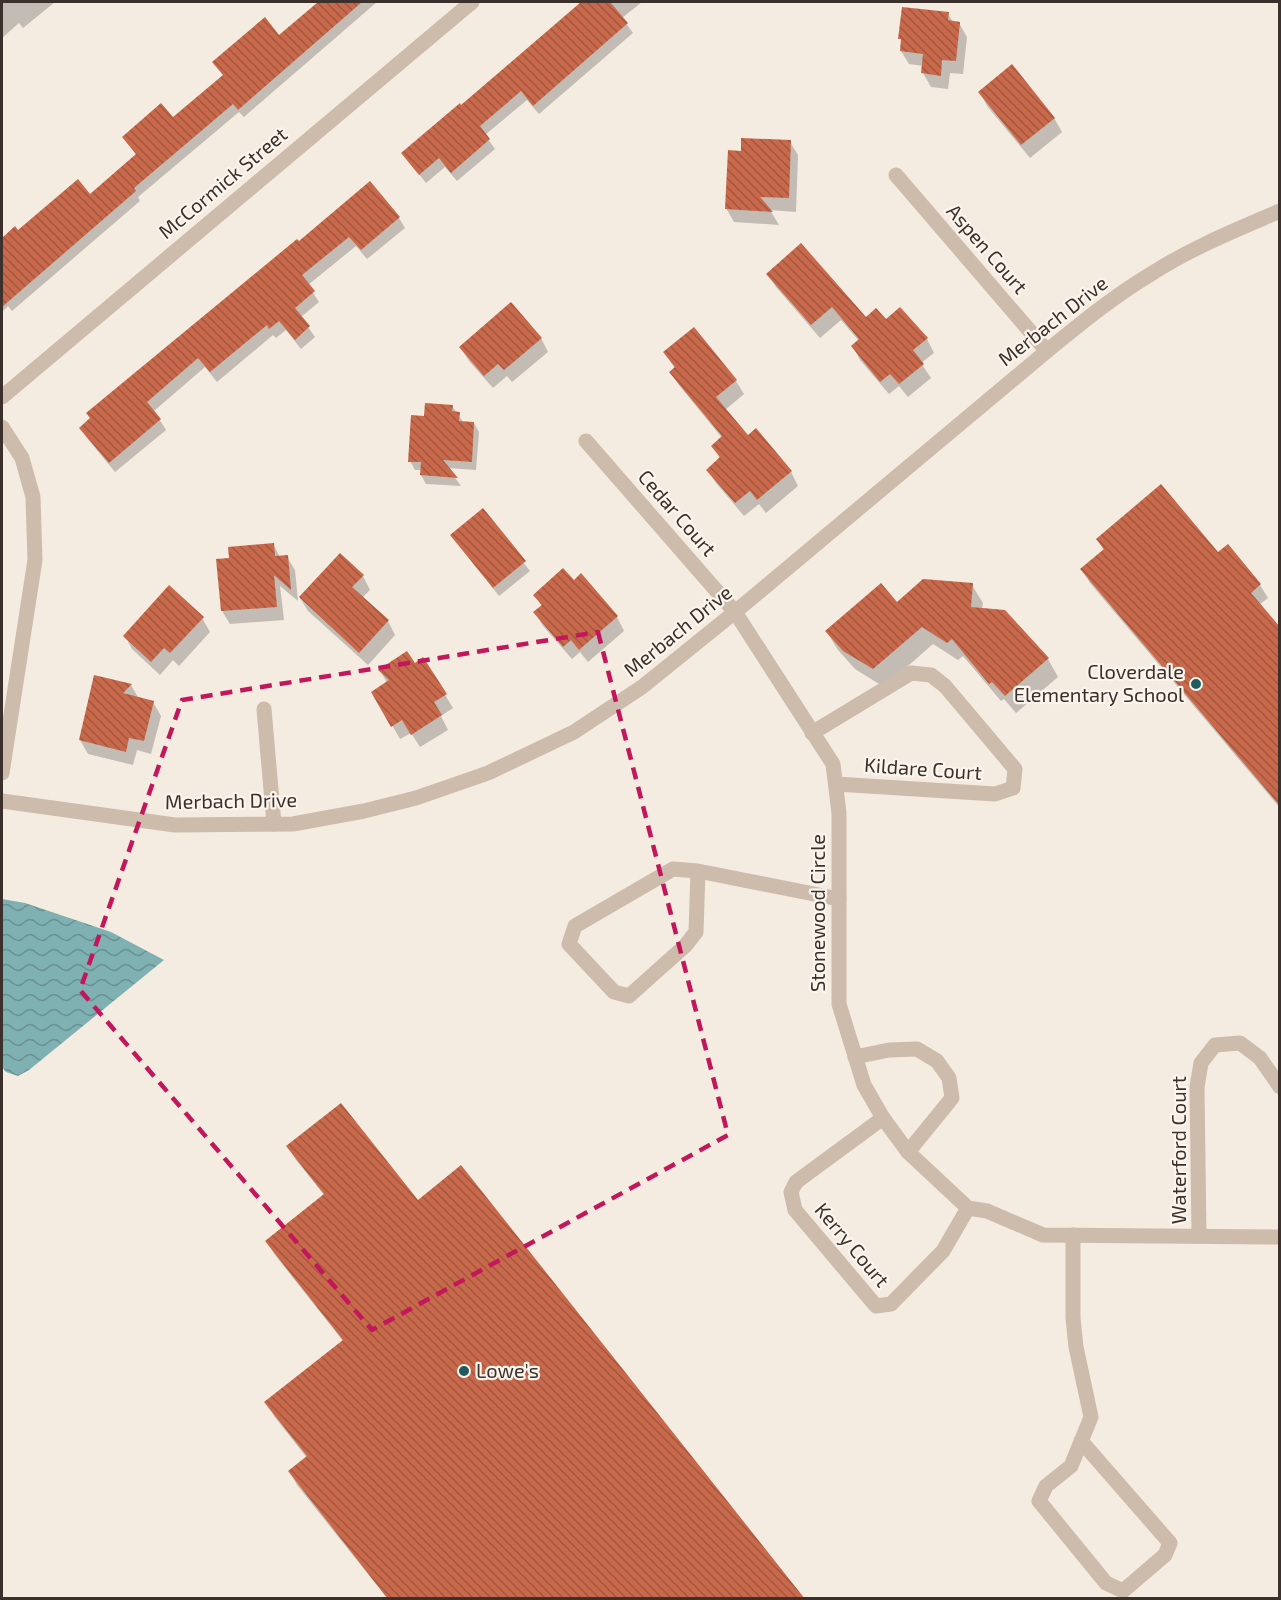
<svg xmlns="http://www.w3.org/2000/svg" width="1281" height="1600" font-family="'Exo 2',sans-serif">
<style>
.water{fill:url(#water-waves)}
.shadow{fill:#0003}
.building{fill:url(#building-back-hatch)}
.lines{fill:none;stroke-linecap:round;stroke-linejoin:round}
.minor{stroke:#cdbbac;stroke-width:15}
.marked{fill:none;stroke:#c2185b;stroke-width:4.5;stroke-dasharray:12 8;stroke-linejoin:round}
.poi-dot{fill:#1f5a5e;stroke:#fbf5ee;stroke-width:2}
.labels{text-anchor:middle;stroke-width:4.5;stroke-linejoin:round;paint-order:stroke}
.street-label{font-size:20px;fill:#3b302b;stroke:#fbf5ee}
.poi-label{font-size:20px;fill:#3b302b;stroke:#fbf5ee;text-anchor:end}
</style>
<defs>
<pattern id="water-waves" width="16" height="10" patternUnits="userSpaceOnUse" patternTransform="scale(1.5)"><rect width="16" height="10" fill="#7fb0b2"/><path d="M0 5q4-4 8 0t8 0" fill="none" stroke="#699091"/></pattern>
<pattern id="building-back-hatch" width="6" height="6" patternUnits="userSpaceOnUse" patternTransform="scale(1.5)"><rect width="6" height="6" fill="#c8694b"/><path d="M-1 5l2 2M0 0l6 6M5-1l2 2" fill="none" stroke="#a4573f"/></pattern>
</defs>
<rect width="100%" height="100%" fill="#f4ebe1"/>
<path class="water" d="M2 899 25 903 111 932 164 960 29 1070 18 1076 6 1072 2 1067Z"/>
<g class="shadow">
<path d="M2 2H55L23 28 19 23 2 38Z"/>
<path d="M320 2H377L244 117 239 112 138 197 140 201 12 311 8 306 2 312V240L15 229 18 232 89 196 137 156 123 137 173 120 224 76 214 62 279 37Z"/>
<path d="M583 2H642L622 18 633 33 539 114 527 100 485 135 495 149 457 181 445 167 426 183 403 154 461 107Z"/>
<path d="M948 14 953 22 959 23 967 37 963 74 950 73 948 89 931 87 923 73 924 66 909 64 901 51 902 42 900 38Z"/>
<path d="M980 92 1054 118 1062 132 1030 158 987 106Z"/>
<path d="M790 142 798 155 796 212 770 210 779 225 734 222 726 208 742 152Z"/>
<path d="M399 218 405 228 367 259 356 246 308 285 319 302 301 317 315 337 301 349 286 330 276 338 273 335 217 382 205 367 154 411 166 430 115 472 87 438 81 428 299 243Z"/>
<path d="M768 274 866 319 885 321 900 310 927 339 934 353 921 363 931 378 908 397 899 386 889 394 860 360 853 346 859 341 841 320 820 338 776 287Z"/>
<path d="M693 329 736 381 744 394 725 410 748 437 755 430 791 472 798 486 766 513 759 504 744 516 716 483 708 470 720 459 713 446 722 438 679 385 671 372 675 369 665 352Z"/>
<path d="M541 338 548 352 512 382 507 376 493 388 469 361 461 348Z"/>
<path d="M452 406 464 423H474L479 432 476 470 448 468 461 486 426 484 421 475 422 470H415L410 461 426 418Z"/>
<path d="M482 510 530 571 499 596 452 536Z"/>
<path d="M1098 539 1260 585 1268 598 1259 605 1280 629V808L1090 583 1082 569 1104 551Z"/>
<path d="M273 544 280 557H287L295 570 298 601 280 586 284 620 230 624 222 611Z"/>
<path d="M363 576 370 590 362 598 388 621 395 635 368 665 308 611 300 598Z"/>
<path d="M574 582 617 617 624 631 588 662 580 652 572 659 543 626 535 613 542 607 535 595Z"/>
<path d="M972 585 983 603 982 609 1004 611 1048 659 1058 677 1016 713 1004 699 1001 701 963 656 958 660 933 644 884 687 855 669 838 650 827 632 897 604Z"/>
<path d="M202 618 210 632 179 666 173 660 160 675 132 649 125 636Z"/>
<path d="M423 659 453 708 441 716 448 730 420 747 411 733 400 739 373 692 387 683 380 670 414 665Z"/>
<path d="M95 676 131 685 139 699 153 702 161 716 151 754 137 750 133 765 88 754 80 740Z"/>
<path d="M288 1147 417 1202 803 1598H387L297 1485 290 1472 307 1458 274 1416 266 1402 343 1341 275 1255 267 1242 325 1196 296 1160Z"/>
</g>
<g class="building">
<path d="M318 2H362L238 110 233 104 134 188 136 191 2 307V238L15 226 18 230 78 179 90 194 136 154 122 137 161 103 173 117 223 75 212 62 265 17 279 35Z"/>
<path d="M581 2H610L628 23 533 106 521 91 480 126 490 139 451 173 439 158 419 175 401 153 460 103 461 105Z"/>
<path d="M902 7 949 12 948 20 960 22 956 61 942 60 941 76 921 73 923 54 900 51 901 39H898Z"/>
<path d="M1012 64 1055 118 1021 145 978 92Z"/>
<path d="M741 138 791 140 789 198 760 197 773 212 725 209 728 150 741 151Z"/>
<path d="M370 181 400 217 361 250 349 237 302 275 315 291 295 308 310 326 295 340 279 321 269 329 267 325 210 372 198 358 147 402 161 419 109 463 79 428 90 418 86 413 297 239 299 241Z"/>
<path d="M801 243 866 317 876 308 886 319 900 307 928 338 913 350 924 364 899 384 890 374 880 382 851 346 859 339 832 307 811 325 766 274Z"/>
<path d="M511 302 542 338 504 370 498 364 484 376 459 347Z"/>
<path d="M694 327 737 380 716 397 748 435 756 428 792 471 757 500 750 491 735 503 706 470 720 457 711 446 722 436 669 372 675 367 663 352Z"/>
<path d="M425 403 453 405 452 411 460 412 459 421 474 422 472 462 443 460 458 478 420 475 421 462H408L411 415 424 416Z"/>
<path d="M1161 484 1218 552 1228 544 1261 584 1251 593 1280 627V806L1080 569 1104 549 1096 539Z"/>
<path d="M483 508 526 561 493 588 450 535Z"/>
<path d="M274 543 275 556 288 555 291 590 274 575 277 607 221 611 216 559 229 558 228 547Z"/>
<path d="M340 553 364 575 352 587 389 620 359 653 299 597Z"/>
<path d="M563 568 574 580 581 573 618 616 579 650 571 640 563 647 533 612 542 605 533 595Z"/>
<path d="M923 579 973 583 971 607 1005 610 1049 658 1005 696 992 682 989 684 952 639 947 643 922 627 873 669 843 651 825 631 881 583 897 602Z"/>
<path d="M169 585 204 617 170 653 164 648 151 662 123 636Z"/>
<path d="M407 651 415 663 423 657 447 694 434 702 442 715 411 735 402 720 391 727 371 692 389 680 378 670Z"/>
<path d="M94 675 132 684 123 693 154 701 144 741 129 738 126 752 79 740Z"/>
<path d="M341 1103 418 1200 461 1165 805 1599H388L288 1471 307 1456 264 1402 343 1340 265 1241 324 1194 286 1146Z"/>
</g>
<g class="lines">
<g class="minor">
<path d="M896 175 1047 351"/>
<path d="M2 397 472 2"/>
<path d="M2 427 22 458 33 497 35 560 2 773"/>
<path d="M586 441 735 612 833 764 839 813V1004L864 1085 883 1118 908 1152 968 1208 987 1211 1043 1235 1280 1237"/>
<path d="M264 709 274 824"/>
<path d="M812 733 911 673 931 675 945 686 1015 769 1013 788 995 794 836 784"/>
<path d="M2 801 175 825 293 824 364 811 416 798 488 773 574 732 642 687 735 612 1047 351C1080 324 1114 296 1151 274 1191 248 1236 230 1280 211"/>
<path d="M698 871 696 932 685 946 629 996 614 992 569 944 575 926 673 869 698 871 839 899"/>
<path d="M855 1057 889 1050 917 1049 937 1061 949 1078 952 1098 908 1152"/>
<path d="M883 1118 796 1182 791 1192 795 1210 876 1306 891 1304 943 1251 968 1208"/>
<path d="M1073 1235V1318L1076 1347 1091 1417 1071 1466 1046 1486 1039 1501 1106 1583 1123 1591 1165 1555 1170 1543 1081 1441"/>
<path d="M1199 1236 1197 1087 1201 1063 1215 1045 1240 1043 1260 1058 1280 1087"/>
</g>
</g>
<path class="marked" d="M598 632 728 1135 372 1330 80 990 182 700Z"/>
<g class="poi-dot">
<circle cx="1196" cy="684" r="6"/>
<circle cx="464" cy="1371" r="6"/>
</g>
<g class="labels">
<g class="street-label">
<text transform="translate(223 183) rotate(-40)" y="7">McCormick Street</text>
<text transform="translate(987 249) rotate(49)" y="7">Aspen Court</text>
<text transform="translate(1053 321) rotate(-38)" y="7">Merbach Drive</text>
<text transform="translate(677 513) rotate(49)" y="7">Cedar Court</text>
<text transform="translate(678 631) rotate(-39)" y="7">Merbach Drive</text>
<text transform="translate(923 769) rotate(4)" y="7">Kildare Court</text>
<text transform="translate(231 801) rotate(-1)" y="7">Merbach Drive</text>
<text transform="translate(818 913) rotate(-90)" y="7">Stonewood Circle</text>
<text transform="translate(1179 1150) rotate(-90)" y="7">Waterford Court</text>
<text transform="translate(852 1245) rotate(50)" y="7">Kerry Court</text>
</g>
<g class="poi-label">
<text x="1184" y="679">Cloverdale<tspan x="1184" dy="23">Elementary School</tspan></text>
<text x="476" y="1378" text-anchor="start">Lowe's</text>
</g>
</g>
<rect width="1281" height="1600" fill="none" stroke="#3b302b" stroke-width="6"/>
</svg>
